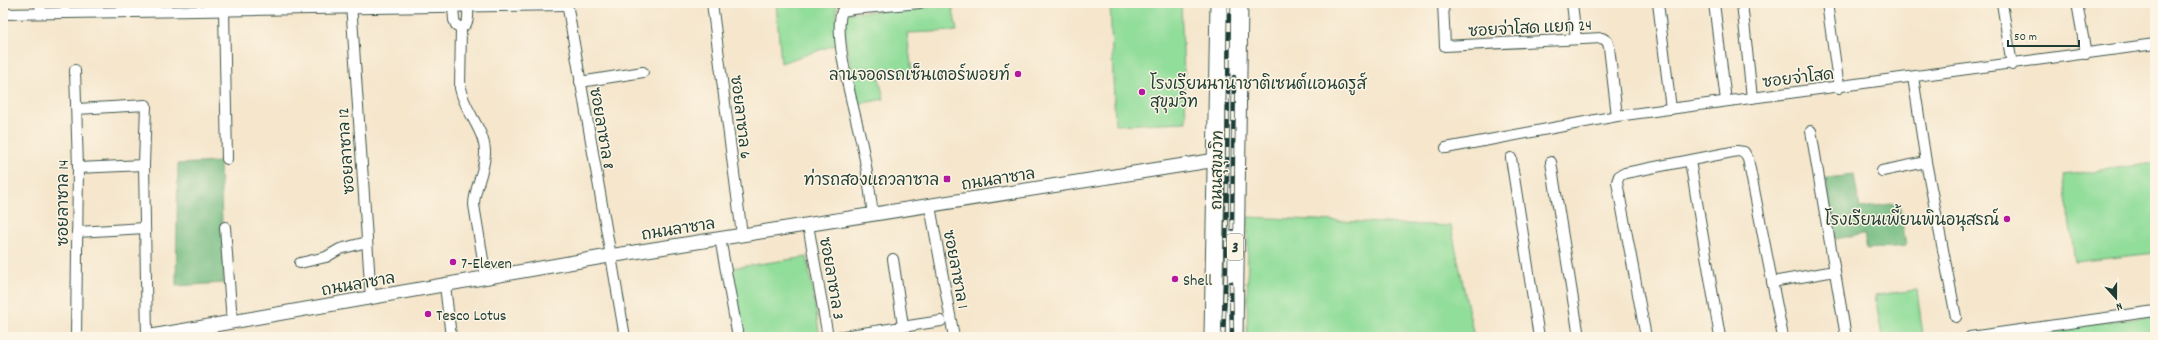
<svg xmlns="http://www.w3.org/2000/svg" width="2158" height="340" font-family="Dekko,'Playpen Sans Thai',sans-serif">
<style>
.green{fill:#91dd9a;stroke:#588d67}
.forest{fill:#74bc82;stroke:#4a7c5b}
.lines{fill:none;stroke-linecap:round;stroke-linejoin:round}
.minor-casing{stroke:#3f564b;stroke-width:12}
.tertiary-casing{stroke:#3f564b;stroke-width:15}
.trunk-casing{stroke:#3f564b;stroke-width:19}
.minor{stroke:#fff;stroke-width:10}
.tertiary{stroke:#fff;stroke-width:13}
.trunk{stroke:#fff;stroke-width:17}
.rail-casing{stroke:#1f3d34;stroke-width:4.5}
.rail{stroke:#fcf5e5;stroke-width:3;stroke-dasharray:9;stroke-linecap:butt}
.poi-dot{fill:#b5179e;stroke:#fcf5e5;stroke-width:1.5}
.labels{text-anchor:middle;stroke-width:3;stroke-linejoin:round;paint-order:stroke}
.shield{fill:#fcf5e5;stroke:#617469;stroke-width:1}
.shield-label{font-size:15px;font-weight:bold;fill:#1f3d34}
.street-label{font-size:16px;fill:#1f3d34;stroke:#fcf5e5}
.poi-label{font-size:16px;fill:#1f3d34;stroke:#fcf5e5;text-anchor:start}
</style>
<rect width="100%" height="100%" fill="#fcf5e5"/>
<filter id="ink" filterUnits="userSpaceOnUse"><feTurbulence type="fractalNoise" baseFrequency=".025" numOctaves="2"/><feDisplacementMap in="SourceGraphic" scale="8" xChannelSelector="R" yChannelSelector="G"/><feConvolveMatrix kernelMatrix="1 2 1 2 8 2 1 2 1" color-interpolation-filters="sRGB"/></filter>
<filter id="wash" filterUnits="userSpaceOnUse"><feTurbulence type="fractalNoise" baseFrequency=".012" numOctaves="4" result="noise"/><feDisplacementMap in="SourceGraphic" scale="16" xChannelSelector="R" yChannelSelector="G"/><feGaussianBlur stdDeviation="0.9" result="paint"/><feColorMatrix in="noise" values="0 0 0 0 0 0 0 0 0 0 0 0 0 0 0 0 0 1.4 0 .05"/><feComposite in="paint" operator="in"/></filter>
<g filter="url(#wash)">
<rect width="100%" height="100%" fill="#f5e6cc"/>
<g class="green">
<path d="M776 3H852L836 5 838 44 781 63Z"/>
<path d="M1110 3H1181L1186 122 1115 125Z"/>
<path d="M952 5 957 31 907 33 912 73 879 78 884 99 858 104 846 42 844 16 849 13Z"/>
<path d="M2155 163V253L2075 262 2063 175Z"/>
<path d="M1248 217 1451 226 1474 337H1247Z"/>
<path d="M807 257 820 337H745L731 268Z"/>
<path d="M1917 290 1923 335 1882 337 1875 295Z"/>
<path d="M2155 316V337H1992Z"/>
</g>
<g class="forest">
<path d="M220 162 224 283 176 286 178 164Z"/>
<path d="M1854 175 1860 208 1899 203 1906 246 1867 249 1864 234 1835 239 1826 178Z"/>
</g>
</g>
<g filter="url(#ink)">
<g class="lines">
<g class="minor-casing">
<g id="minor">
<path d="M40 3 41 13"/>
<path d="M351 3 371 298"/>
<path d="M567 3 625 337"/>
<path d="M712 3 742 235"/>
<path d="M1443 3 1445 46 1602 38 1607 41 1609 47 1617 116"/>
<path d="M1572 3 1576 39"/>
<path d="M1658 3 1671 109"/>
<path d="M1714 3 1726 101"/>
<path d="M1742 3 1752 98"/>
<path d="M1827 3 1839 88"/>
<path d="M2002 3 2012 65"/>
<path d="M2077 3 2086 54"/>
<path d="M453 7 454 20 456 25 461 28"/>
<path d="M224 10 227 159"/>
<path d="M3 14 567 5"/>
<path d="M461 28 460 88C464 110 484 129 485 151 486 170 474 187 474 205L486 278"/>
<path d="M461 28C470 23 468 16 468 6"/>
<path d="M75 70 78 168 76 337"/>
<path d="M1913 77 1926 162 1956 317"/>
<path d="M580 82 643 72"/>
<path d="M77 109 146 105 144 165 147 337"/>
<path d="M1811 131 1846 337"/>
<path d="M1446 148 1617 116 2155 44"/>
<path d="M1511 158 1539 337"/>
<path d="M1690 161 1720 337"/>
<path d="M1551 162 1579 337"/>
<path d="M78 168 144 165"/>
<path d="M1882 171 1926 162"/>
<path d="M930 206 954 337"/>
<path d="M873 215C870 192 867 168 862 145 856 115 832 37 842 11L853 9 920 3"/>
<path d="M808 225 828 337"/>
<path d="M225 227 232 322"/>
<path d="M77 232 145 228"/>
<path d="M720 238 738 337"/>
<path d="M893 259 903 326"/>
<path d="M300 263 326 257 340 249 367 242"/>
<path d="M1772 282 1835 271"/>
<path d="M445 285 451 337"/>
<path d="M837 337 941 321"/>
<path d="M1646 337 1617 182 1619 176 1625 173 1737 151 1744 152 1748 159 1783 337"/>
<path d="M1970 337 2155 311"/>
</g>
</g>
<g class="tertiary-casing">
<path id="tertiary" d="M146 337 603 257 1216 160"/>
</g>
<g class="trunk-casing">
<g id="trunk">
<path d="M1213 337 1219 3"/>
<path d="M1234 337 1239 3"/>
</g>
</g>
<use href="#minor" class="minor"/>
<use href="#tertiary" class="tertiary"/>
<use href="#trunk" class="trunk"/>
<g class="rail-casing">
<g id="rail">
<path d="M1232 229 1234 77"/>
<path d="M1231 283 1232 337"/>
<path d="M1223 337 1226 270 1229 3"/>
</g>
</g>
<use href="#rail" class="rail"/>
</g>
</g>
<g class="poi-dot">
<circle cx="1018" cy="74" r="4"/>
<circle cx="1142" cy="92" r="4"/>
<rect x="943" y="175" width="8" height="8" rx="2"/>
<circle cx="2007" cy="219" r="4"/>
<circle cx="453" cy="262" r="4"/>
<circle cx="1175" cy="279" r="4"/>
<circle cx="428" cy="314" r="4"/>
</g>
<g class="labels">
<rect class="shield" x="1227" y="234" width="16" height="26" rx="3"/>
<g class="shield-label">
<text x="1235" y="252">3</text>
</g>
<g class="street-label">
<text transform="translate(1530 27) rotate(-3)" y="6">ซอยจ่าโสด แยก 24</text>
<text transform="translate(1798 77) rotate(-7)" y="6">ซอยจ่าโสด</text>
<text transform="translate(742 117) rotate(83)" y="6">ซอยลาซาล 6</text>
<text transform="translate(603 128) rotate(80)" y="6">ซอยลาซาล 8</text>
<text transform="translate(345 151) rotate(-94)" y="6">ซอยลาซาล 12</text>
<text transform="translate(1216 170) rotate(-89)" y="6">ถนนสุขุมวิท</text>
<text transform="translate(998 178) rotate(-9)" y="6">ถนนลาซาล</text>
<text transform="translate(62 203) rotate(-90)" y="6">ซอยลาซาล 14</text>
<text transform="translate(678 228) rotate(-9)" y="6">ถนนลาซาล</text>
<text transform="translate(957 269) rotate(79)" y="6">ซอยลาซาล 1</text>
<text transform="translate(833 278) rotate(80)" y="6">ซอยลาซาล 3</text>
<text transform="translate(358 283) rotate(-10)" y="6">ถนนลาซาล</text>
</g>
<g class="poi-label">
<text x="1010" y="80" text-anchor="end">ลานจอดรถเซ็นเตอร์พอยท์</text>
<text x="1150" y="89">โรงเรียนนานาชาติเซนต์แอนดรูส์<tspan x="1150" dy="18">สุขุมวิท</tspan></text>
<text x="939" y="185" text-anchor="end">ท่ารถสองแถวลาซาล</text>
<text x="1999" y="225" text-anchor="end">โรงเรียนเพี้ยนพินอนุสรณ์</text>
<text x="461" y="268">7-Eleven</text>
<text x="1183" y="285">Shell</text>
<text x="436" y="320">Tesco Lotus</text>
</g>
</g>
<rect width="2158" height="340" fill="none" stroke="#fcf5e5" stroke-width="16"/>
<g transform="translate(2116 298) rotate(159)" stroke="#fcf5e5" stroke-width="3" paint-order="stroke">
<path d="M0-3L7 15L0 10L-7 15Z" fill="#1f3d34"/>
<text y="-6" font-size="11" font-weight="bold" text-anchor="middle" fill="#1f3d34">N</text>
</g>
<path d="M2008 40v6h71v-6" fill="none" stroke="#1f3d34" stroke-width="2"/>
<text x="2014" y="40" font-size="12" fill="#1f3d34" stroke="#fcf5e5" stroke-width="3" paint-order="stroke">50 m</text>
</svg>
